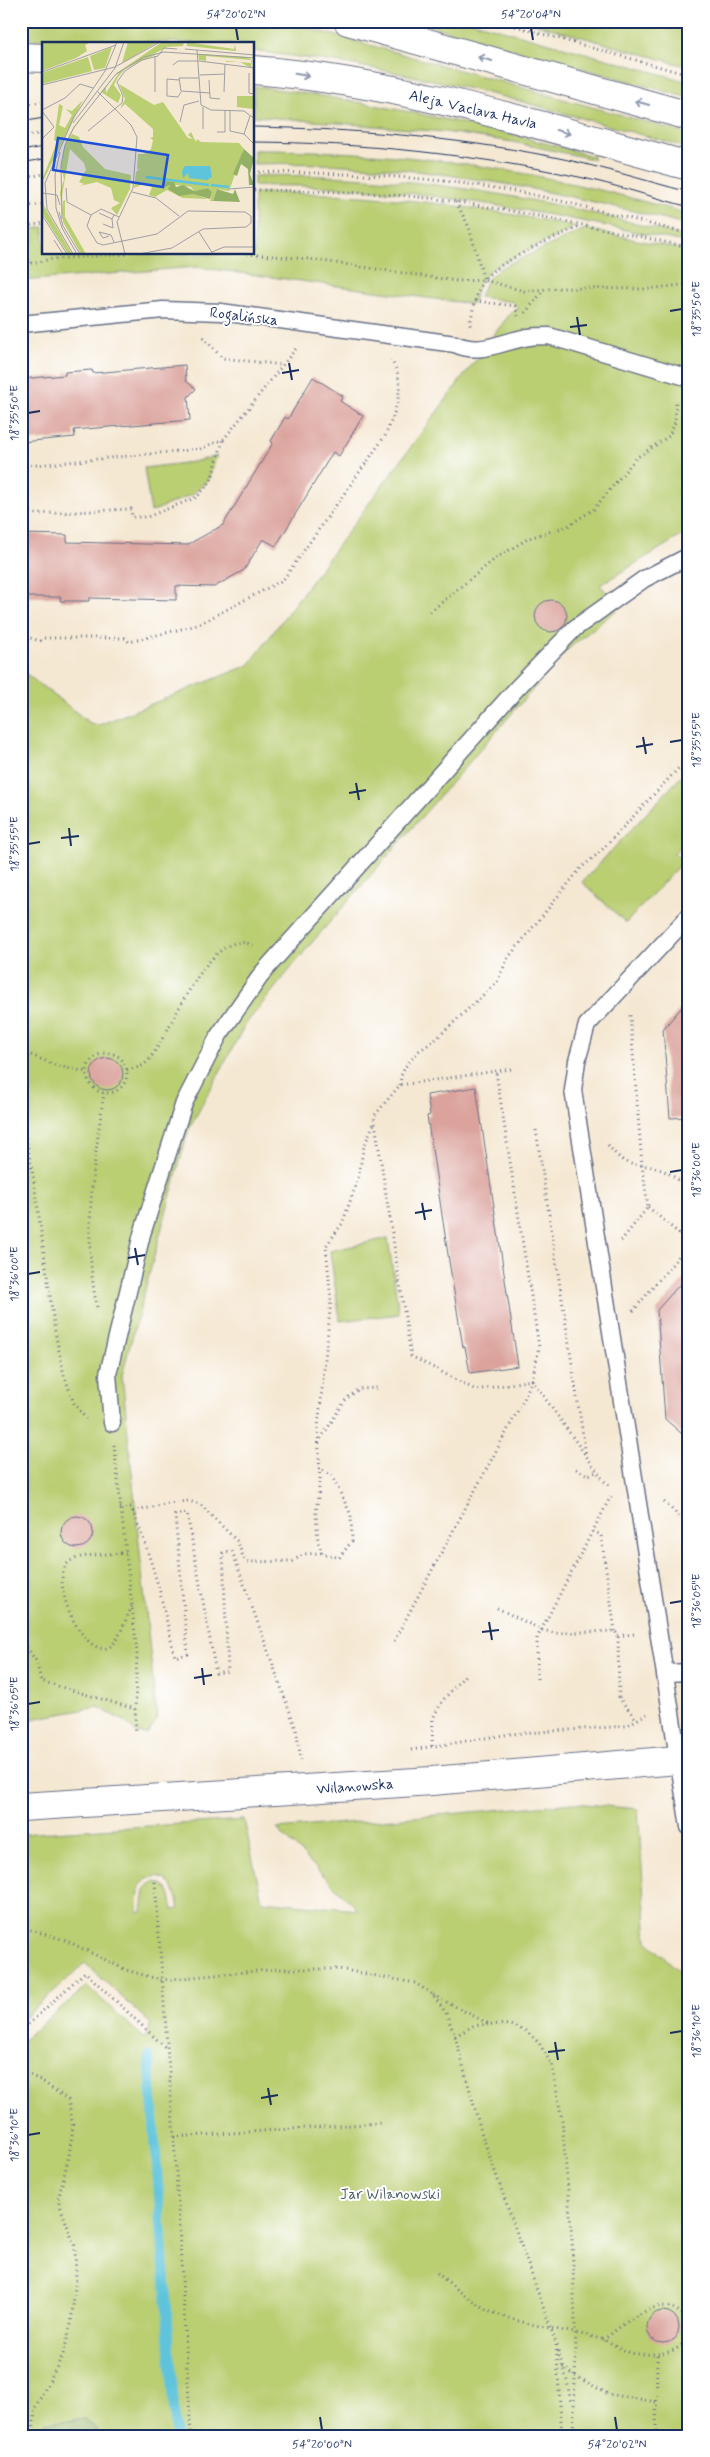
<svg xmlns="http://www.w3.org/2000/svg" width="710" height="2457" font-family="Mynerve,sans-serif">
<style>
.green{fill:#bace72;stroke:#6a7e68;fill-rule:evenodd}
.forest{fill:#93b164;stroke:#577061}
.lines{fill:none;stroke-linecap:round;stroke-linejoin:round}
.stream{stroke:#5ec4db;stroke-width:10}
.building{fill:#dba39c}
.service-casing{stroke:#677087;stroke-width:19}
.tertiary-casing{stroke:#677087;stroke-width:30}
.secondary-casing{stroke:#677087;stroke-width:30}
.path{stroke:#677087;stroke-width:3;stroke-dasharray:1 4;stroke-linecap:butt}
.service{stroke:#fff;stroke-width:16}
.tertiary{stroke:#fff;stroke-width:28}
.secondary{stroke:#fff;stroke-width:28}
.tram{stroke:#1b2f5e;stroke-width:1}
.oneway{stroke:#8d97ae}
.ticks{fill:none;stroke:#1b2f5e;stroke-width:2}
.labels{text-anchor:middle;stroke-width:4;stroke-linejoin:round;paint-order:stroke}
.street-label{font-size:15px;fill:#1b2f5e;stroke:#fff}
.park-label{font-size:15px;fill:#4b5f64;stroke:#fff}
.inset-river{fill:none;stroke:#5ec4db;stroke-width:2.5}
.inset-road{fill:none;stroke:#9e9ea4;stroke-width:1}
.view{fill:#1d4ed8;fill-opacity:0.15;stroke:#1d4ed8;stroke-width:2.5}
.inset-edge{fill:none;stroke:#1b2f5e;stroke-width:2.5}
.neatline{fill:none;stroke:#1b2f5e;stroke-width:2}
.ticks-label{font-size:12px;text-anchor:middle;fill:#1b2f5e}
</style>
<rect width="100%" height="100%" fill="#fff"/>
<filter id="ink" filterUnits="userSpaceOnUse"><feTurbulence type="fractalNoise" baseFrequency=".02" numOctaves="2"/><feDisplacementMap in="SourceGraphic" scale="10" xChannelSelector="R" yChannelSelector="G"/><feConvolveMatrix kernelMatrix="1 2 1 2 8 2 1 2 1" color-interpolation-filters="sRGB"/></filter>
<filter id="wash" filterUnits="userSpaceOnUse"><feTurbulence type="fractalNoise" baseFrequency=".0096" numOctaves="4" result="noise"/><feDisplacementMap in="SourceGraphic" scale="20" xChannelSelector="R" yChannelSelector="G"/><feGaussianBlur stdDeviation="1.12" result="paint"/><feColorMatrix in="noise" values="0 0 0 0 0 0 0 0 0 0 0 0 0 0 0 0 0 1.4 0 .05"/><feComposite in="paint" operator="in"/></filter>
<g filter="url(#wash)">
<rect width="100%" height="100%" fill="#f5e8d3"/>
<g class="green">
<path d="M21 21H283L689 134V148L516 100 433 80 350 64 254 51V44L21 39Z"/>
<path d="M412 21H470L689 82V98Z"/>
<path d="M525 21H689V67Z"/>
<path d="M254 86C369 101 481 125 593 156V159L513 142 445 132 254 116Z"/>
<path d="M254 150C363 150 472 160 578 185 616 193 652 204 689 214V225C546 188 402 159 254 164Z"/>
<path d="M254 176C400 171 548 198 689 238V243C545 213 402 182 254 186Z"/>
<path d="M254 193C361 191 468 205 574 226L571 229 491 269 480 282 472 304 196 267 21 281V231L44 227V254H254Z"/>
<path d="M585 229 689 251V531L600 585 620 607 568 649 309 946 245 1025 188 1131 122 1375 157 1720 147 1734 136 1733 125 1722 98 1707 21 1721V677L25 673 90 723 99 725 249 665 474 362 480 358 481 344 489 341 513 310 519 309 513 302 479 297 487 280 498 269Z"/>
<path d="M217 456 208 480 193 494 151 512 144 468 193 462Z"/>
<path d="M689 768V837L674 853 683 861 626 923 582 882Z"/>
<path d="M388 1238 399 1314 340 1321 330 1251Z"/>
<path d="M574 1803 638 1809 647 1941 689 1980V2436H102L86 2419 46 2423 21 2432V2042L87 1986 145 2039 151 2024 85 1963 21 2021V1834L244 1820 262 1901 358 1910 277 1829ZM157 1876C173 1881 176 1893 179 1909L173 1910C170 1897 170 1884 155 1882L145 1889 142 1912 138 1913 139 1887 147 1879Z"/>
</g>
<path class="forest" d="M86 2419 102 2436H21V2432L46 2423Z"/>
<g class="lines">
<path class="stream" d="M149 2056 176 2436"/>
</g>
<g id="blocks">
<g class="building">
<path d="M185 365 186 381 196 389 188 397 190 420 74 430 75 437 21 442V379L65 375V372L92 370 93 373Z"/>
<path d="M313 377 343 396 340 401 363 416 339 456 333 452 276 546 263 539 244 570 214 587 176 586V600L89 598V601H60L61 597H21V534L67 535V542L187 545 223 525 273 443 271 441 285 417 288 419Z"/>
<circle cx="551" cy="616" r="16"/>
<path d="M689 999V1117L670 1118 663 1029Z"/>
<circle cx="107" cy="1074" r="16"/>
<path d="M476 1087 518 1366 470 1373 465 1347H463L449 1261 427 1116 430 1115 427 1095Z"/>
<path d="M689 1274V1440L665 1419 657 1310Z"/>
<circle cx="77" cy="1532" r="16"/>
<circle cx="663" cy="2327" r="16"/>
</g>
</g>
</g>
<g filter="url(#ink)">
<use href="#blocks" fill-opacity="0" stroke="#677087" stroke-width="1"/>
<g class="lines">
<g class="service-casing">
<g id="service">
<path d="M21 324 163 310 221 312 455 344C481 356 502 341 529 337 536 336 543 336 549 336L689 378"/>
<path d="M689 916 587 1025 577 1061 573 1090 689 1827"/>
<path d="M112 1423 108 1374 142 1234 184 1103 219 1035 264 971 517 688 575 628 644 579 689 556"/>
<path d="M665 1673 689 1672"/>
</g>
</g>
<g class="tertiary-casing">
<path id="tertiary" d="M21 1807 432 1781 689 1759"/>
</g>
<g class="secondary-casing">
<g id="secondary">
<path d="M348 21 689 116"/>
<path d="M21 57 44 58"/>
<path d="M254 70C402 82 546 127 689 166"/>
</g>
</g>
<g class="path">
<path d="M496 21 689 75"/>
<path d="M21 105 41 102"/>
<path d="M21 137 44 133"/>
<path d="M254 172C348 173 441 176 534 195 586 206 637 221 689 234"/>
<path d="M21 178 44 174"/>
<path d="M254 190C321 191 391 192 458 202 535 214 612 231 689 247"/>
<path d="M456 202 469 227 484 280"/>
<path d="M21 207 44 204"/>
<path d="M21 227 44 223"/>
<path d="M247 254 309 259 457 281 484 280 524 291 558 288 648 289 689 284"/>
<path d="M21 265 52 259 128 254"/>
<path d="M475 301 515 306 518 316"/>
<path d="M525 313 543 291"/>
<path d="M470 325C473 310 475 293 484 280 497 261 556 238 579 226L580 224"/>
<path d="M203 337 222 358 283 365"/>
<path d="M21 465 26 466 200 449 224 439 298 346"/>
<path d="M21 510 36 514 131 509 132 517H147L197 497 211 481 223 440"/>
<path d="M430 612 496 558 529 538 568 526 594 509 636 458 669 436 675 422 676 400"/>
<path d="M21 635 40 641 44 638H125L129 642 197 625 283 580 385 436C395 412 408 384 391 360"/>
<circle cx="107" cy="1073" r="20"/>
<path d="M21 1055H31L57 1066 87 1072"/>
<path d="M511 1069 400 1085 374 1116 411 1356 476 1390 532 1380 604 1481 611 1486"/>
<path d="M127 1070C133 1068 140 1068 145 1064 169 1042 208 920 254 946"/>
<path d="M400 1085 401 1076 405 1067 419 1051 435 1040 497 982 508 958 581 868 600 852 689 757"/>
<path d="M21 1113 34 1181 55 1332 64 1375 74 1403 86 1419"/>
<path d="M536 1130 586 1455"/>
<path d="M608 1145C630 1173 632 1160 659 1169 670 1172 680 1182 689 1189"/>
<path d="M648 1207 689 1242"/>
<path d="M621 1241 648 1207 642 1165 630 1015"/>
<path d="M97 1307C82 1236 94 1164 104 1093"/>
<path d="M633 1311 689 1244"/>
<path d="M318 1443 346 1399 359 1389 378 1388"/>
<path d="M114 1445 137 1652 135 1709 136 1733"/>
<path d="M576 1469 588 1475 597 1472"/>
<path d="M664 1502 689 1525"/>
<path d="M120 1508 131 1507 144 1540 159 1588 175 1657 188 1654 175 1515 187 1513 216 1673 228 1671 223 1553 232 1551 296 1729 301 1760"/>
<path d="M133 1512 168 1503 188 1501 200 1504 238 1542 243 1557 247 1562 293 1561 304 1554 322 1553 339 1558 352 1541 351 1515 332 1476 319 1468"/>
<path d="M593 1531 601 1535 615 1631"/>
<path d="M126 1553C112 1554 79 1554 69 1562 45 1583 90 1669 113 1644 120 1637 127 1616 132 1606"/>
<path d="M322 1553 318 1542 316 1513 320 1479 318 1428 331 1301 326 1246 342 1224 358 1179 364 1146 374 1123"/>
<path d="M497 1608 542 1630 555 1633 615 1631 618 1636 619 1698 637 1720"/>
<path d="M618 1636 634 1634"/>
<path d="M21 1639 36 1661 41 1681 135 1709"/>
<path d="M394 1641 523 1401 532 1380 539 1347 496 1072"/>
<path d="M537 1679V1638L611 1496"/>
<path d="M432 1746 433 1718 443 1700 467 1673"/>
<path d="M411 1750 510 1734 626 1726 647 1714"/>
<path d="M155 1882 174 2137 191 2436"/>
<path d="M21 1927 65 1940 126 1970 161 1980 278 1969H339L415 1983 432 1994 446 2013 455 2036 482 2135 556 2343 562 2436"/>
<path d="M433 1995 489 2024 510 2025 526 2031 539 2043 552 2065 562 2120 572 2239 576 2351 573 2436"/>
<path d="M21 2031 85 1972 167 2049"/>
<path d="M455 2036 473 2026 488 2024"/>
<path d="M21 2071 42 2081 68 2100 73 2127 69 2156 58 2200 75 2247 76 2278 71 2324 63 2355 35 2408 33 2436"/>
<path d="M174 2137 380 2123"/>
<path d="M437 2273C452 2285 469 2300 486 2309 521 2326 564 2329 601 2339 615 2343 624 2354 639 2354 657 2355 681 2354 689 2335"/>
<path d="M603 2340C619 2328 652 2299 672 2308 678 2310 684 2316 689 2320"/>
<path d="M558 2351 567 2381 571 2403"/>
<path d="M563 2367 574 2375 608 2394 656 2402"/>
<path d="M656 2436 657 2354"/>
</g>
<use href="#service" class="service"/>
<use href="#tertiary" class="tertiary"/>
<use href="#secondary" class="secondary"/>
<g class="tram">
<path d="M21 122 44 118"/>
<path d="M254 127C353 129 451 137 549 156 596 165 642 180 689 192"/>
<path d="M254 142C363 143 471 154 579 177 616 185 652 197 689 207"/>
<path d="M21 151 44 147"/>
<path d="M21 163 44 159"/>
</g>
</g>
<defs><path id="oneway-shaft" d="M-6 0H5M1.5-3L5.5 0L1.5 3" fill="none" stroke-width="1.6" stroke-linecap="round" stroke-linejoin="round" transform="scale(1.25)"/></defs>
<g class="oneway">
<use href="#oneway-shaft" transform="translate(485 59) rotate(-164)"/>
<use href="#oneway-shaft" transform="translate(302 75) rotate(9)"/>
<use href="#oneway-shaft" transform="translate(642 103) rotate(-164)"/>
<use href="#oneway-shaft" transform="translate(563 132) rotate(15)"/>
</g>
</g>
<path class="ticks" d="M236 28 238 40M531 28 533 40M670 311 682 309M577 317 580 335M570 327 587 325M289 363 292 380M282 373 299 370M28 413 40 411M643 737 646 754M670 742 682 740M636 747 653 744M356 783 359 800M349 793 366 790M69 828 71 846M61 838 79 836M28 844 40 842M670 1172 682 1170M422 1203 425 1220M415 1213 432 1210M135 1248 138 1265M128 1258 145 1255M28 1274 40 1272M670 1603 682 1601M489 1622 492 1640M482 1632 499 1630M202 1668 204 1685M194 1678 212 1675M28 1704 40 1702M670 2033 682 2031M555 2042 558 2060M548 2052 565 2050M268 2088 271 2105M261 2098 278 2095M28 2135 40 2133M320 2417 322 2430M615 2417 617 2430"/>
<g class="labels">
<g class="street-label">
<text transform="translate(473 109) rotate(13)" y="5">Aleja Vaclava Havla</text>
<text transform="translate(244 316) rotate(7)" y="5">Rogalińska</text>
<text transform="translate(355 1786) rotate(-4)" y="5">Wilanowska</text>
</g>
<g class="park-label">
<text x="390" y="2199">Jar Wilanowski</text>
</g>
</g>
<g transform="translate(42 42)">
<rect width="212" height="212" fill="#f5e8d3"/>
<path d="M0 0H49L43 3 45 9 34 16 0 29ZM86 0H116L80 21ZM120 0H142L141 4 125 5 72 33ZM145 0 192 7 193 2 194 9 145 4ZM70 5 63 26 52 28 48 14ZM118 11 85 25 76 35 72 43 79 53 76 61 59 50 71 35 64 45V51L78 29 101 16ZM156 12 205 15 210 18 209 26 198 20H184V19L209 21V18L164 14V19L157 18ZM46 15 50 29 0 42V31ZM77 42 112 63 121 60 146 96 151 97 146 93 149 90 154 100 155 97 159 100 197 101 202 107 187 149 175 147 171 159H168L170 150 166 146 152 149 149 145 120 141 166 157 141 156 125 148 113 155 107 153 110 145 101 142 92 146 94 130 99 126 95 128 96 112H102L109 107 111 98 108 96 111 95V87L83 62 78 67 83 57ZM195 54H212V67L195 65ZM41 58 2 137 0 138 15 100 12 98 17 62 21 64 17 83 23 86 30 73 24 67 30 69ZM49 63 31 88 27 97 30 92 37 95 41 105 63 127 89 133 88 147 75 173 69 166 78 161 72 158 69 146 55 140 38 144 42 142 37 140 44 128 42 121 28 107 20 154V169L21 159 23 158V175L44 212H39L21 180 18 151 22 137 19 125 22 106 28 92 31 87ZM1 155 2 164 30 212H26L0 171Z" fill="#bace72"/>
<path d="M202 107 212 116 208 132 212 143H207L206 127 199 122 195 134 191 132ZM132 140 134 145 141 143 152 149 166 146 170 150 168 157 151 152 137 154 126 147 128 143 120 146 121 139ZM175 147 191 152 193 147 198 160 171 159Z" fill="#93b164"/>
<path d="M143 124H168L170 135 165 138 147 136 146 131 141 136 140 129Z" fill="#5ec4db"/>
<path class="inset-river" d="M104 135 167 143M169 143 187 145"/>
<path class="inset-road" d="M143 7 213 13M155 8 159 63 169 68 202 69 213 77M131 23 136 19H157L213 26M0 30 74 3M207 31V51L212 52M158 33 183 32M157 36H137L139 49 168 51M137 38 125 37V54L136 55 139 50M167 38 168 56 178 57M0 43 73 25 118 0M55 49 89 83 95 95 91 146 75 180 83 212M113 50V14M182 50 183 22M0 68 23 56 38 42 51 46M188 68V89L202 92 213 103M0 69 12 85 1 96M138 80 142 63 157 59M31 81 73 26 82 0M161 87V65M46 89 80 61 81 54 75 40 83 29 100 18 116 14 122 6 135 7M175 90H183V68M202 92 208 74M18 110 13 133 14 166 20 186 35 212M24 146 25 160 49 173M187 147 213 145M90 150 114 156 137 174M0 151 15 153 18 163M17 170 21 184 38 212M57 171 70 177 72 173M0 173 25 212M77 175 59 167 49 173 45 184 55 201 61 203 115 192 146 169 203 170 209 174V181L204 185 161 187 130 206 97 212M20 177 19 123 23 103 32 85 74 32 102 15 122 10 213 16M61 182 71 186 70 177M157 190 171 212M67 194 61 196 57 190 69 193 72 200M12 198 21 212M170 210 182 205H213M31 212 5 167 3 141 32 75 63 29 75 0"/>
<path class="view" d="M16 96 126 113 121 145 11 128Z"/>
<rect width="212" height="212" class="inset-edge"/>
</g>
<rect width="710" height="2457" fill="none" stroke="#fff" stroke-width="55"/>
<rect x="28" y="28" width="654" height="2402" class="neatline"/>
<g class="ticks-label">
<text x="236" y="18">54°20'02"N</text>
<text x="531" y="18">54°20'04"N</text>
<text transform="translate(696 309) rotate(-90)" y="4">18°35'50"E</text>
<text transform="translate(14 413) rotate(-90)" y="4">18°35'50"E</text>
<text transform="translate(696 740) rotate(-90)" y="4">18°35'55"E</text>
<text transform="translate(14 844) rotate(-90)" y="4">18°35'55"E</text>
<text transform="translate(696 1170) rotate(-90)" y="4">18°36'00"E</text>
<text transform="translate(14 1274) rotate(-90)" y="4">18°36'00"E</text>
<text transform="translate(696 1601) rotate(-90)" y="4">18°36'05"E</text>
<text transform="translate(14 1704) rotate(-90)" y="4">18°36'05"E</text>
<text transform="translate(696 2031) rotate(-90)" y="4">18°36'10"E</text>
<text transform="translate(14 2135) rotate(-90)" y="4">18°36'10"E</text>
<text x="322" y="2448">54°20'00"N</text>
<text x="617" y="2448">54°20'02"N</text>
</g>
</svg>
